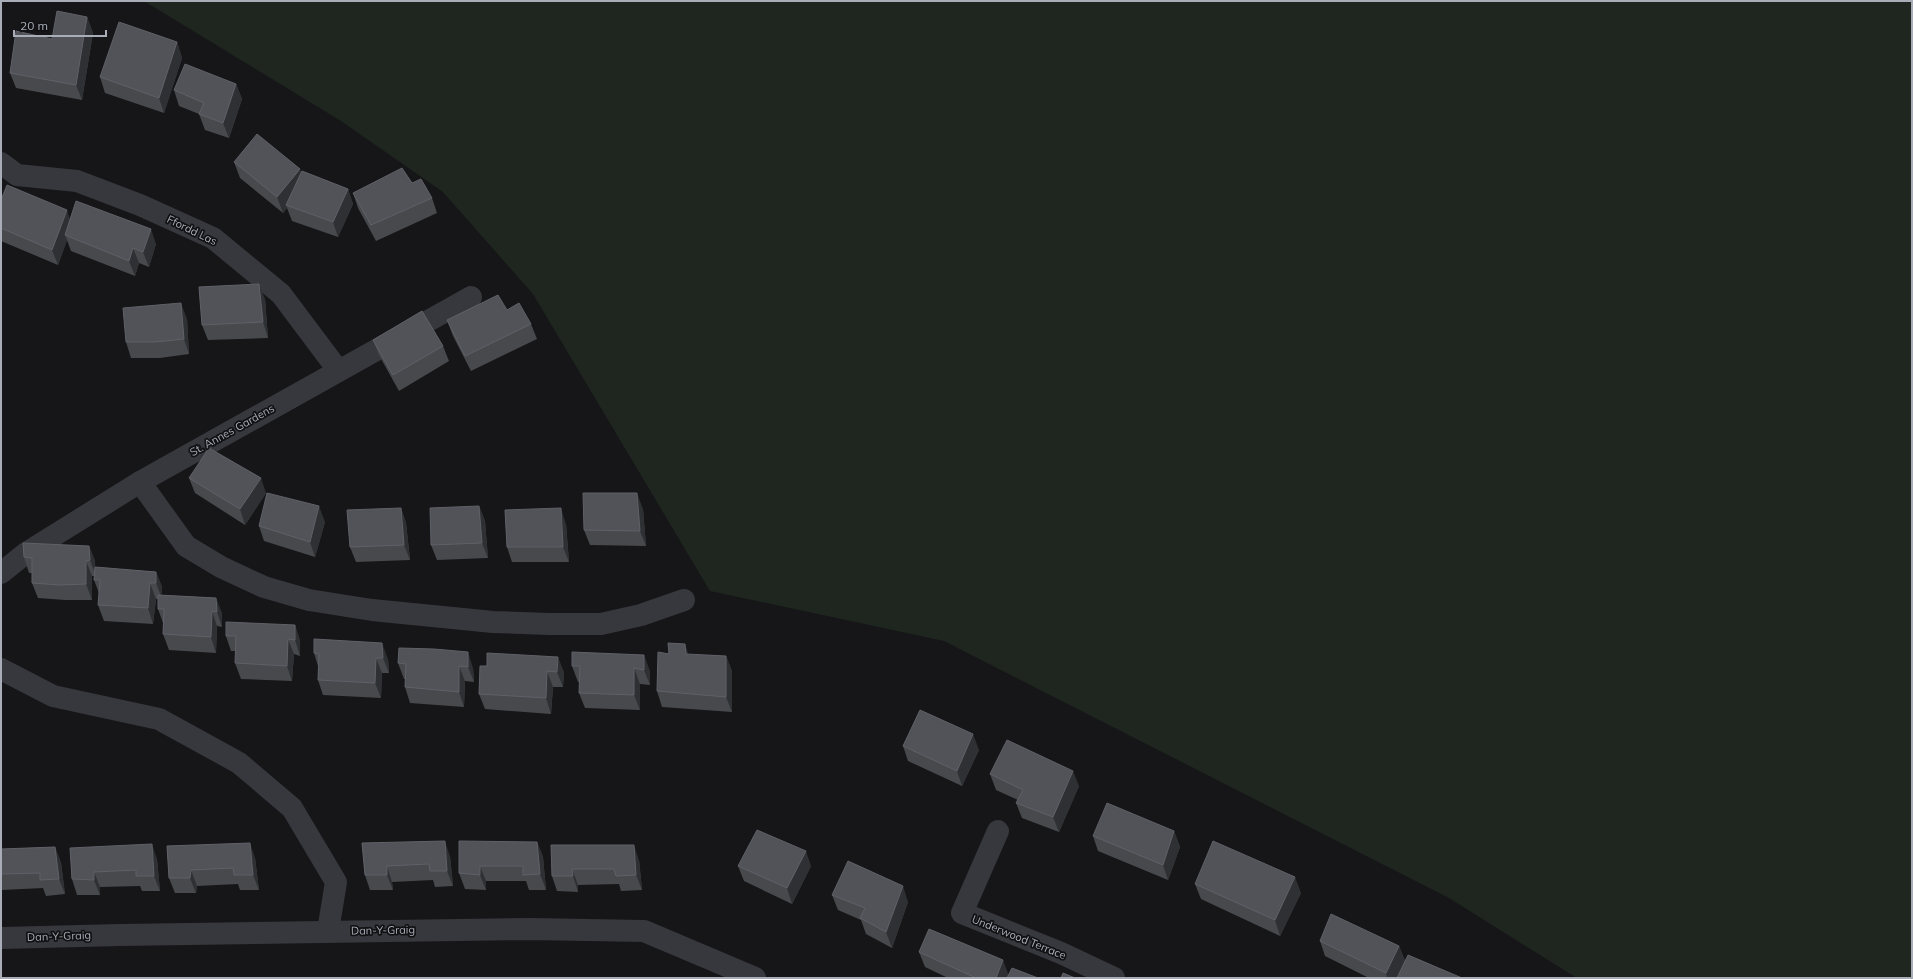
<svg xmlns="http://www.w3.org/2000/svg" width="1913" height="979" font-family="Mulish,sans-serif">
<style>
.green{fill:#1e261f}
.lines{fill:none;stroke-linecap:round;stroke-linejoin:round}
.street{stroke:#37383d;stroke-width:22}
.wall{fill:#47494d}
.shaded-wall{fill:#2f3033}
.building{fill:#525359;stroke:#5f6168}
.labels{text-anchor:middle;stroke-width:3.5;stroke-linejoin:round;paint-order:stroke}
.street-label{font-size:11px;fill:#a8adb8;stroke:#111113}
</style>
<rect width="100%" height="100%" fill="#161618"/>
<path class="green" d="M144 1H1912V978H1577L1449 898 944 641 710 591 533 294 443 192 341 121Z"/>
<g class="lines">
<g class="street">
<path d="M1 163 17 175 77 181 140 205 213 238 281 294 338 370"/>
<path d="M140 482 186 546 221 567 264 587 309 600 372 610 493 622 549 624H601L641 615 684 600"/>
<path d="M1 573 26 553 140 482 471 297"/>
<path d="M1 669 53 696 159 719 239 763 292 808 336 882 328 931"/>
<path d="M998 831 962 913 1061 953 1114 978"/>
<path d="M1 938 120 935 530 929 644 931 755 978"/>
</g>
</g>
<g class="wall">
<path d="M87 17 93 33 82 100 16 88 10 73 52 39Z"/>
<path d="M177 42 182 58 164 113 105 93 100 77Z"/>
<path d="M236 84 242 99 229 138 205 130 199 114 179 106 174 90Z"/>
<path d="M234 162 301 172 348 189 353 204 338 237 292 221 287 208 283 213 240 178Z"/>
<path d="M412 183 432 198 437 213 376 241 358 208 353 193Z"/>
<path d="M1 200 70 220 156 244 149 267 139 263 135 276 71 251 67 240 58 265 1 241Z"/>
<path d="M265 299 268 338 208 340 202 325Z"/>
<path d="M507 310 531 324 537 339 471 371 453 336 447 320Z"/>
<path d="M187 319 189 354 160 358H131L126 342Z"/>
<path d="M373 340 443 346 449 361 399 391 379 355Z"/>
<path d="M189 478 266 493 245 525 195 493Z"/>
<path d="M479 506 485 521 488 558 437 560 431 545Z"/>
<path d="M401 508 406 523 410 560 356 562 350 547Z"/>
<path d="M643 509 646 546 590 545 584 530Z"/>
<path d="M325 522 315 557 264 541 259 526Z"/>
<path d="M566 524 569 562H512L507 547Z"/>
<path d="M89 546 95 561V567L156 572 162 587V595L216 598 222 614V627L217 626 216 653 169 650 163 634V623L158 609V599H156L153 624 104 621 98 605 99 593 94 580V576H92V600H65L38 598 32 583V573H29L24 557Z"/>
<path d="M295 625 300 641V656L294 654 292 681 241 679 235 663 236 651H231L226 636Z"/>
<path d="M314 639 388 659 389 673H382L381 698 323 695 318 680V666L314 653Z"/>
<path d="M399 648 473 668 474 682 465 681 464 707 410 703 405 687V679H404L398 663Z"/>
<path d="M572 652 650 671V685L640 684V710L585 708 579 693V682H578L572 666Z"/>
<path d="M669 654 726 656 732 671V712L662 707 657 691Z"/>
<path d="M480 666 564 672 563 687H553L551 714 485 709 479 694Z"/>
<path d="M903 746 979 750 962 786 908 761Z"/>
<path d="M990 774 1079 786 1059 832 1022 818 1016 803 1018 800 996 790Z"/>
<path d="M1174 831 1180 847 1168 880 1098 851 1093 836Z"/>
<path d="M537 842 543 857 546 890H529L526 881H486V890L465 889 459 873Z"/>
<path d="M362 843 450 856 453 886 435 887 433 880 392 882 393 890H370L365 875Z"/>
<path d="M551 845 639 860 642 890 621 891 619 884 578 885V892L557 891 552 876Z"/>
<path d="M167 846 255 858 259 890H240L238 884 197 886 196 893H175L169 878Z"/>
<path d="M55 847 61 863 65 894 46 896 43 888 2 890V897H1V849Z"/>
<path d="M70 848 157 859 160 891H142L140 886 100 887V895H77L72 879Z"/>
<path d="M738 866H811L792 904 744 881Z"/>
<path d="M1195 884 1301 893 1280 936 1201 899Z"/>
<path d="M832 895 908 902 892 948 866 934 861 920 838 910Z"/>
<path d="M1320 941 1399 946 1405 961 1397 978H1369L1325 956Z"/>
<path d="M919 952 1009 975 1038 978H948L925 967Z"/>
</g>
<g class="shaded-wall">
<path d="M87 17 93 33 82 100 76 85Z"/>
<path d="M177 42 182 58 164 113 159 98Z"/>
<path d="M236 84 242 99 229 138 223 123Z"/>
<path d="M300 169 306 184 286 205 287 208 283 213 277 197Z"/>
<path d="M348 189 353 204 338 237 333 222Z"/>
<path d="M67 210 72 226 65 235 67 240 58 265 52 250Z"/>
<path d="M151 229 156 244 149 267 143 252Z"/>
<path d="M133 248 139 263 135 276 129 261Z"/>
<path d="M259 284 265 299 268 338 263 322Z"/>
<path d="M181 303 187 319 189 354 184 339Z"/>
<path d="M261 478 266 493 245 525 240 509Z"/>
<path d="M637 493 643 509 646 546 640 531Z"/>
<path d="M319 506 325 522 315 557 310 542Z"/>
<path d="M479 506 485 521 488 558 482 543Z"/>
<path d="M401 508 406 523 410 560 404 545Z"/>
<path d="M561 508 566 524 569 562 563 547Z"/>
<path d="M89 546 95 561 96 576 90 560Z"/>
<path d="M86 561 92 576V600L86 584Z"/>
<path d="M156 572 162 587V599L156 583Z"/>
<path d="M150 583 156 599 153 624 148 608Z"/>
<path d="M216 598 222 614V627L217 612Z"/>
<path d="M212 611 217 626 216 653 211 637Z"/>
<path d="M295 625 300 641V656L295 640Z"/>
<path d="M288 639 294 654 292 681 287 666Z"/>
<path d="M382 643 388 659 389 673 383 658Z"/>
<path d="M685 644 690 659 686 654Z"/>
<path d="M468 652 473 668 474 682 468 667Z"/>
<path d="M644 655 650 671V685L644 670Z"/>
<path d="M726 656 732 671V712L726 697Z"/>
<path d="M558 657 564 672 563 687 557 672Z"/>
<path d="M376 658 382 673 381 698 375 683Z"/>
<path d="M459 666 465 681 464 707 459 692Z"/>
<path d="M634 668 640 684V710L634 695Z"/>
<path d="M547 671 553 687 551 714 546 698Z"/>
<path d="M973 734 979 750 962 786 957 771Z"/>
<path d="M1073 771 1079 786 1059 832 1053 817Z"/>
<path d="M1174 831 1180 847 1168 880 1163 865Z"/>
<path d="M445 841 450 856 453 886 447 871Z"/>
<path d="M537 842 543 857 546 890 540 874Z"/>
<path d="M250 843 255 858 259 890 253 875Z"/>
<path d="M152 844 157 859 160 891 154 876Z"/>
<path d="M634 845 639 860 642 890 636 875Z"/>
<path d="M55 847 61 863 65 894 59 879Z"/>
<path d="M806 851 811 866 792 904 787 888Z"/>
<path d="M387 866 392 882 393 890 387 875Z"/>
<path d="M480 866 486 881V890L480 875Z"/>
<path d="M572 869 578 885V892L573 876Z"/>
<path d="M191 870 197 886 196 893 190 878Z"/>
<path d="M94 872 100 887V895L94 880Z"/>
<path d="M1295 877 1301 893 1280 936 1275 920Z"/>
<path d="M903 886 908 902 892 948 886 932Z"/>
<path d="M1 887 2 890V897L1 893Z"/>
<path d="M1399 946 1405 962 1397 978H1387L1386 973Z"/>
<path d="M1003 960 1009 976 1008 978H996Z"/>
</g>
<g class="building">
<path d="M57 11 87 17 76 85 10 73 16 31 52 39Z"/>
<path d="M119 22 177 42 159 98 100 77Z"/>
<path d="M185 64 236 84 223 123 199 114 204 103 174 90Z"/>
<path d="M257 134 300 169 277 197 234 162Z"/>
<path d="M402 168 412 183 421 179 432 198 371 225 353 193Z"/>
<path d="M302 171 348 189 333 222 286 205Z"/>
<path d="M7 185 67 210 52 250 1 228V200Z"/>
<path d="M76 201 151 229 143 252 133 248 129 261 65 235Z"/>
<path d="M259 284 263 322 202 325 199 287Z"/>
<path d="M498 295 507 310 519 303 531 324 465 356 447 320Z"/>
<path d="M181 303 184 339 155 342H126L123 308Z"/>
<path d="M422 311 443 346 393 375 373 340Z"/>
<path d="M209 448 261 478 240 509 189 478Z"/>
<path d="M267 493 319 506 310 542 259 526Z"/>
<path d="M583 493H637L640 531 584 530Z"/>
<path d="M479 506 482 543 431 545 430 508Z"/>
<path d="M401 508 404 545 350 547 347 510Z"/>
<path d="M561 508 563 547H507L505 510Z"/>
<path d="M23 543 89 546 90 560 86 561V584L60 585 32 583V558L24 557Z"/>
<path d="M95 567 156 572V583H150L148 608 98 605 100 580H94Z"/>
<path d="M158 595 216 598 217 612 212 611 211 637 163 634 164 609H158Z"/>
<path d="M226 622 295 625V640L288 639 287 666 235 663 236 636H226Z"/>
<path d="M314 639 382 643 383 658H376L375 683 318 680 319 654 314 653Z"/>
<path d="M668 643 685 644 686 654 726 656V697L657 691 658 652 669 654Z"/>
<path d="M399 648 434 649 468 652V667L459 666V692L405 687 406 664 398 663Z"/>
<path d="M572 652 644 655V670L634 668V695L579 693 580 666H572Z"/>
<path d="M487 653 558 657 557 672 547 671 546 698 479 694 480 666H487Z"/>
<path d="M920 710 973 734 957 771 903 746Z"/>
<path d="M1007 740 1073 771 1053 817 1016 803 1023 790 990 774Z"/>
<path d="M1107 803 1174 831 1163 865 1093 836Z"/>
<path d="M757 830 806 851 787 888 738 866Z"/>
<path d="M445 841 447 871H430L429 864 387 866V875H365L362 843Z"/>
<path d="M459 841 537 842 540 874 523 875V866H480V875L459 873Z"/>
<path d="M1213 841 1295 877 1275 920 1195 884Z"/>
<path d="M250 843 253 875H234L233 868 191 870 190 878H169L167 846Z"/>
<path d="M152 844 154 876H136V870L94 872V880L72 879 70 848Z"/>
<path d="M551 845H634L636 875 616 876 614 869H572L573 876H552Z"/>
<path d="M55 847 59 879 40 880V873L1 874V849Z"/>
<path d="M848 861 903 886 886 932 860 918 865 908 832 895Z"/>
<path d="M1331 914 1399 946 1386 973 1320 941Z"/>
<path d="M929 929 1003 960 996 978H976L919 952Z"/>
<path d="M1408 955 1462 978H1397Z"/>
<path d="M1012 968 1038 978H1007Z"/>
<path d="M1063 973 1075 978H1061Z"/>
</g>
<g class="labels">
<g class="street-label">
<text transform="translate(192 230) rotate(26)" y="4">Ffordd Las</text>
<text transform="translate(232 430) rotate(-29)" y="4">St. Annes Gardens</text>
<text transform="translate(383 930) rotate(-1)" y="4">Dan-Y-Graig</text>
<text transform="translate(59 936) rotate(-2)" y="4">Dan-Y-Graig</text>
<text transform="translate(1019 937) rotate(22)" y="4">Underwood Terrace</text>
</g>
</g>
<rect width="1913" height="979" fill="none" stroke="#a8adb8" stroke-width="4"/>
<path d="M14 30v6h92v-6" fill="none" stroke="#a8adb8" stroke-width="2"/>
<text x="20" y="30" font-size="12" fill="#a8adb8" stroke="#111113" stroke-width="3" paint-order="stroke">20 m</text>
</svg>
